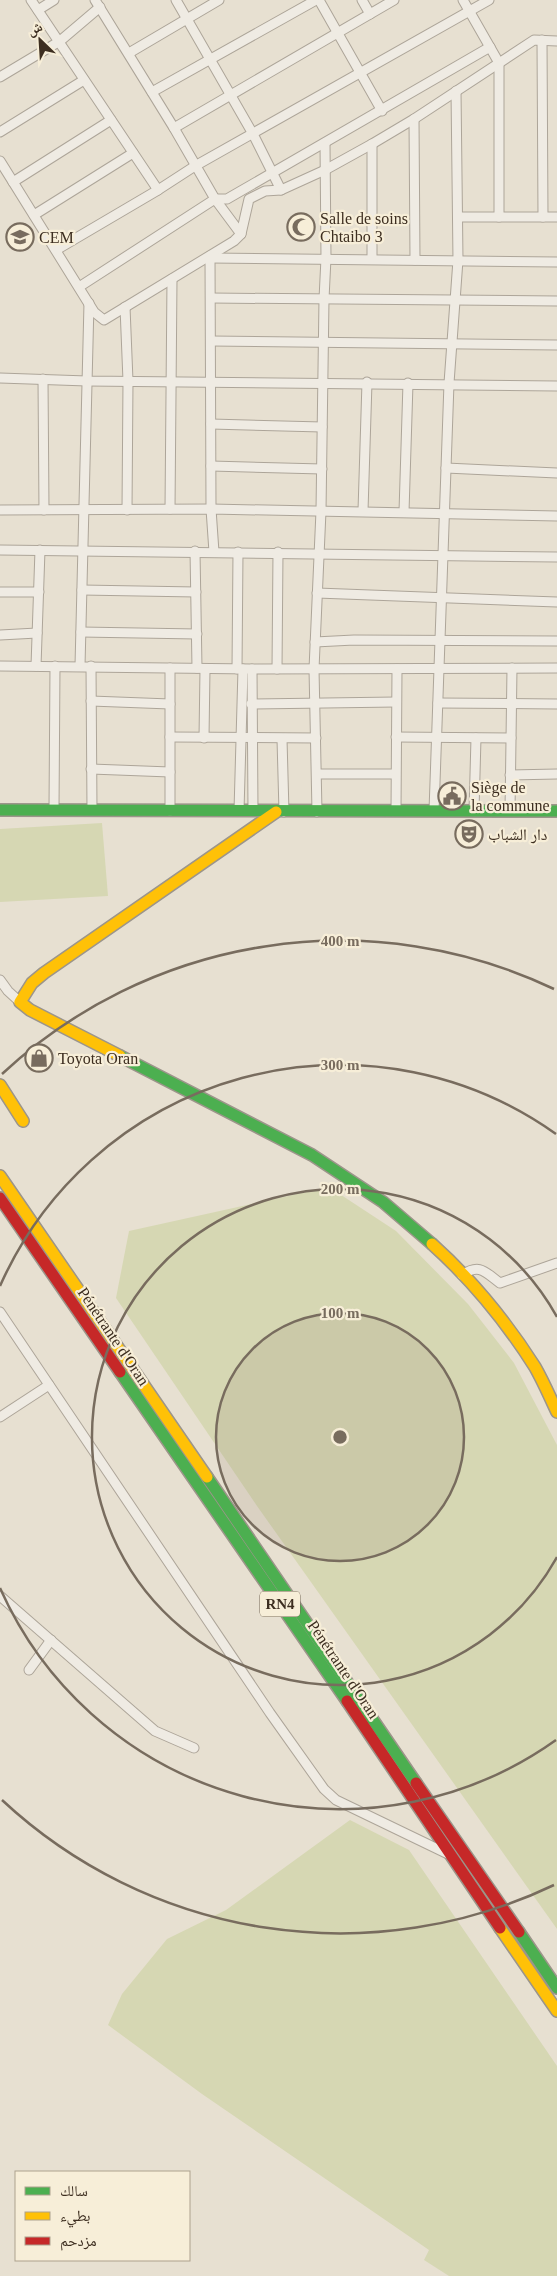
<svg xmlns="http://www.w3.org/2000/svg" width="557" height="2276" font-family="'Times New Roman','Noto Naskh Arabic',serif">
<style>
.green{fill:#d6d7b3}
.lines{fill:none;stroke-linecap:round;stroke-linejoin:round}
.street-casing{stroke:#ada599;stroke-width:11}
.fast-casing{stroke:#9c958a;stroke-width:14}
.slow-casing{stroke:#9c958a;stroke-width:14}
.jam-casing{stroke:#9c958a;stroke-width:14}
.street{stroke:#efebe3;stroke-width:9}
.fast{stroke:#4caf50;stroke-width:11}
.slow{stroke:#ffc107;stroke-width:11}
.jam{stroke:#c62828;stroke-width:11}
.ring{fill:none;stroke:#786c5e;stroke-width:2.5}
.labels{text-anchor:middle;stroke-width:4.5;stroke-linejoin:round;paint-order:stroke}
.shield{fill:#f7eed8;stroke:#756857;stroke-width:1}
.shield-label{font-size:15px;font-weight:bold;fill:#3d2e20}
.poi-label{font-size:16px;fill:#3d2e20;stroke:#f7eed8;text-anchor:start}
.street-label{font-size:16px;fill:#3d2e20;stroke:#f7eed8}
.centre{fill:#786c5e;stroke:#f7eed8;stroke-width:2.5}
.ring-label{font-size:15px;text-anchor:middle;font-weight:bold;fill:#786c5e;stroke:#f7eed8;stroke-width:4.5;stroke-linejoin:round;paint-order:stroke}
</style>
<rect width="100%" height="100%" fill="#e7e0d1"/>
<g class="green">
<path d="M102 823 108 896 0 902V829Z"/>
<path d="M329 1187 396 1231 468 1304 514 1363 557 1445V1929L257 1506 116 1298 129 1231Z"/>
<path d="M350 1820 409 1850 557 2066V2276H449L424 2260 429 2250 202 2094 108 2025 122 1994 167 1939 226 1910Z"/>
</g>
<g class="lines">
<g class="street-casing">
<g id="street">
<path d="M31 0 158 190"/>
<path d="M95 0 174 128 215 199 241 234"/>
<path d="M176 0 253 134 281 190"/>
<path d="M319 0 382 111"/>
<path d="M362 0 370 14"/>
<path d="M463 0 499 63V217"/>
<path d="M38 10 54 0"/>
<path d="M542 40 543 217"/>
<path d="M129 53 219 0"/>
<path d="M0 77 60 41 100 7"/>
<path d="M152 92 316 0"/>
<path d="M414 119 415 260"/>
<path d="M174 128 394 0"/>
<path d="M0 132 84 80"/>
<path d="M0 161 94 312 104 320 234 241 241 234 249 199 265 191 281 190 325 170 372 144 414 119 534 40 557 41"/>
<path d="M13 182 111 120"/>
<path d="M34 215 133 153"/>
<path d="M459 217H557"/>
<path d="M56 250 158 190 195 166 489 0"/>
<path d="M210 256 211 509 214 552"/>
<path d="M210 258 557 262"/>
<path d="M372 259V144"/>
<path d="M79 287 215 199H227L490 47"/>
<path d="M211 298 557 301"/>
<path d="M125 307 128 381 127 510"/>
<path d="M211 341 557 345"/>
<path d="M0 378 87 381 557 386"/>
<path d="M43 379 44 510"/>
<path d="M211 424 322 427"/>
<path d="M211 466 322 469"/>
<path d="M446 468 557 473"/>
<path d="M170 509 172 279"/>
<path d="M0 510 211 509 557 516"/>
<path d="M363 511 367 382"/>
<path d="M404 512 408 383"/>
<path d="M0 550 557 557"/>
<path d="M195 551 197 668"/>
<path d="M82 590 196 592"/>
<path d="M0 592H39"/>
<path d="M317 593 557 602"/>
<path d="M81 632 197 634"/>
<path d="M0 635 37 633"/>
<path d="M315 642 354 640 557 641"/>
<path d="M0 666 252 669 557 668"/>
<path d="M36 666 40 550"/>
<path d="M80 666 89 303"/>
<path d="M91 666 92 810"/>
<path d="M170 668V811"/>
<path d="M237 669 238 552"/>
<path d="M252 669 253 811"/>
<path d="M277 669 278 552"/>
<path d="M91 701 170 704"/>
<path d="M438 703 557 704"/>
<path d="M251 704 396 702"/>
<path d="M170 737 316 738"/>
<path d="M396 737 511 738"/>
<path d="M204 738 205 669"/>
<path d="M282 739 284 812"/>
<path d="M91 769 170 772"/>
<path d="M317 774H395"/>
<path d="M510 775 557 774"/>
<path d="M54 810 55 666"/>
<path d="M239 811 243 669"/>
<path d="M396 811 397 669"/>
<path d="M434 811 449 383 458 260 456 91"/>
<path d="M474 811 476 738"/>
<path d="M510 811 512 668"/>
<path d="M317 812 314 669 321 511 324 299 326 258 325 143"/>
<path d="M0 980 8 991 20 1002"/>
<path d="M462 1275C480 1263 485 1272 500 1283L557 1263"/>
<path d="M0 1312 270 1713 324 1789 336 1800 448 1854"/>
<path d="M0 1417 49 1385"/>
<path d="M0 1596 155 1731 194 1748"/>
<path d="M29 1670 51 1640"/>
</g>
</g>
<g class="fast-casing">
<g id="fast">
<path d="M0 810 557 811"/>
<path d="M120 1056 312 1155 383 1202 432 1244"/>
<path d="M120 1372 347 1701"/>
<path d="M207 1477 416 1783"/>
<path d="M519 1932 557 1988"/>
</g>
</g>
<g class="slow-casing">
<g id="slow">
<path d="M120 1056 30 1010 20 1002 32 983 44 973 276 812"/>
<path d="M0 1085 23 1121"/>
<path d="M0 1176 207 1477"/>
<path d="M432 1244C471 1279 507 1323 535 1367 543 1381 550 1397 557 1412"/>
<path d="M500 1928 557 2011"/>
</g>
</g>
<g class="jam-casing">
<g id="jam">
<path d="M0 1198 120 1372"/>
<path d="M347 1701 500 1928"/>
<path d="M416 1783 519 1932"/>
</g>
</g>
<use href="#street" class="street"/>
<use href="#fast" class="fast"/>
<use href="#slow" class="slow"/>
<use href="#jam" class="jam"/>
</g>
<circle cx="340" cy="1437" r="124" fill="#786c5e" fill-opacity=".12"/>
<g class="ring">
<circle cx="340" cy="1437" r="124"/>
<path d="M557 1557A248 248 0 1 1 557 1317"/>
<path d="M556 1740A372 372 0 0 1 0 1588M0 1286A372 372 0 0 1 556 1134"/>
<path d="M554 1885A496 496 0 0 1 2 1800M2 1074A496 496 0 0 1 554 989"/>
</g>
<defs>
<g id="mosque-ring" transform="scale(1.4375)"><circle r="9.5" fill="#f7eed8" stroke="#786c5e" stroke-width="1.5"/><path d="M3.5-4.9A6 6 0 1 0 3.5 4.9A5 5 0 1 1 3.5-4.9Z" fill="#786c5e"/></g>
<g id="school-ring" transform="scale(1.4375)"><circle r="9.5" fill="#f7eed8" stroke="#786c5e" stroke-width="1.5"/><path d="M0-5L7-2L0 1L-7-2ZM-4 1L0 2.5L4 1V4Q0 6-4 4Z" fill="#786c5e"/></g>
<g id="civic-ring" transform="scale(1.4375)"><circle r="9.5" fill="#f7eed8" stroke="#786c5e" stroke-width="1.5"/><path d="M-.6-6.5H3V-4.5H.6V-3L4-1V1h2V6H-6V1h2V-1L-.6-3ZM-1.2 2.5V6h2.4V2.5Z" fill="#786c5e"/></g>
<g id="theatre-ring" transform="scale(1.4375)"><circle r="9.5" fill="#f7eed8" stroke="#786c5e" stroke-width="1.5"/><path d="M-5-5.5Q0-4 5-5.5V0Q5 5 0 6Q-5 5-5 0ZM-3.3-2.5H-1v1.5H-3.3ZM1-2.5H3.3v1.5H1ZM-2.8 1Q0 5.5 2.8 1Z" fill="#786c5e"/></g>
<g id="shop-ring" transform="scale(1.4375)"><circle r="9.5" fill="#f7eed8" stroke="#786c5e" stroke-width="1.5"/><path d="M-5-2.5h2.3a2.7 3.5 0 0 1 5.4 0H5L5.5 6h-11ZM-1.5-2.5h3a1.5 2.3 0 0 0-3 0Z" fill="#786c5e"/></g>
</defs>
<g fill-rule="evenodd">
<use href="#mosque-ring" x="301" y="227"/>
<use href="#school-ring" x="20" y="237"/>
<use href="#civic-ring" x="452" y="796"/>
<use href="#theatre-ring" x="469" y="834"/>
<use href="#shop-ring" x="39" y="1058"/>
</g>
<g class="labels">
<rect class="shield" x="260" y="1591.5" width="40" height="25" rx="4"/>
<g class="shield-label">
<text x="280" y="1609">RN4</text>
</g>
<g class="poi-label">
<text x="320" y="224">Salle de soins<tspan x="320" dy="18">Chtaibo 3</tspan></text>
<text x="39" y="243">CEM</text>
<text x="471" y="793">Siège de<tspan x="471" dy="18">la commune</tspan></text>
<text x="488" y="840">دار الشباب</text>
<text x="58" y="1064">Toyota Oran</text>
</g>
<g class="street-label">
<text transform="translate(114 1336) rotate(56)" y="6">Pénétrante d'Oran</text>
<text transform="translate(344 1669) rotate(56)" y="6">Pénétrante d'Oran</text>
</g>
</g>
<circle cx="340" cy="1437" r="8" class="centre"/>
<g class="ring-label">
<text x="340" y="946">400 m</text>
<text x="340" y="1070">300 m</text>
<text x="340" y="1194">200 m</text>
<text x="340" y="1318">100 m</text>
</g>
<rect x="15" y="2171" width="175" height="90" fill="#f7eed8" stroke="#ada18e"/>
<rect x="25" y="2187" width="25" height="8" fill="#4caf50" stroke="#ada18e"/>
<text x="60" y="2196" font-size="15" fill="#3d2e20">سالك</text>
<rect x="25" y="2212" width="25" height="8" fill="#ffc107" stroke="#ada18e"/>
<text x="60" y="2221" font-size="15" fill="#3d2e20">بطيء</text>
<rect x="25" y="2237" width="25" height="8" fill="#c62828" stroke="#ada18e"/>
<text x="60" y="2246" font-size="15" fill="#3d2e20">مزدحم</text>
<g transform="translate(40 40) rotate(335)" stroke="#f7eed8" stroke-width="4" paint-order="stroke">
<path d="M0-4L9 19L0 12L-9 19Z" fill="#3d2e20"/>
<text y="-8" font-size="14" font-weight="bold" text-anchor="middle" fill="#3d2e20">ش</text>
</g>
</svg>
